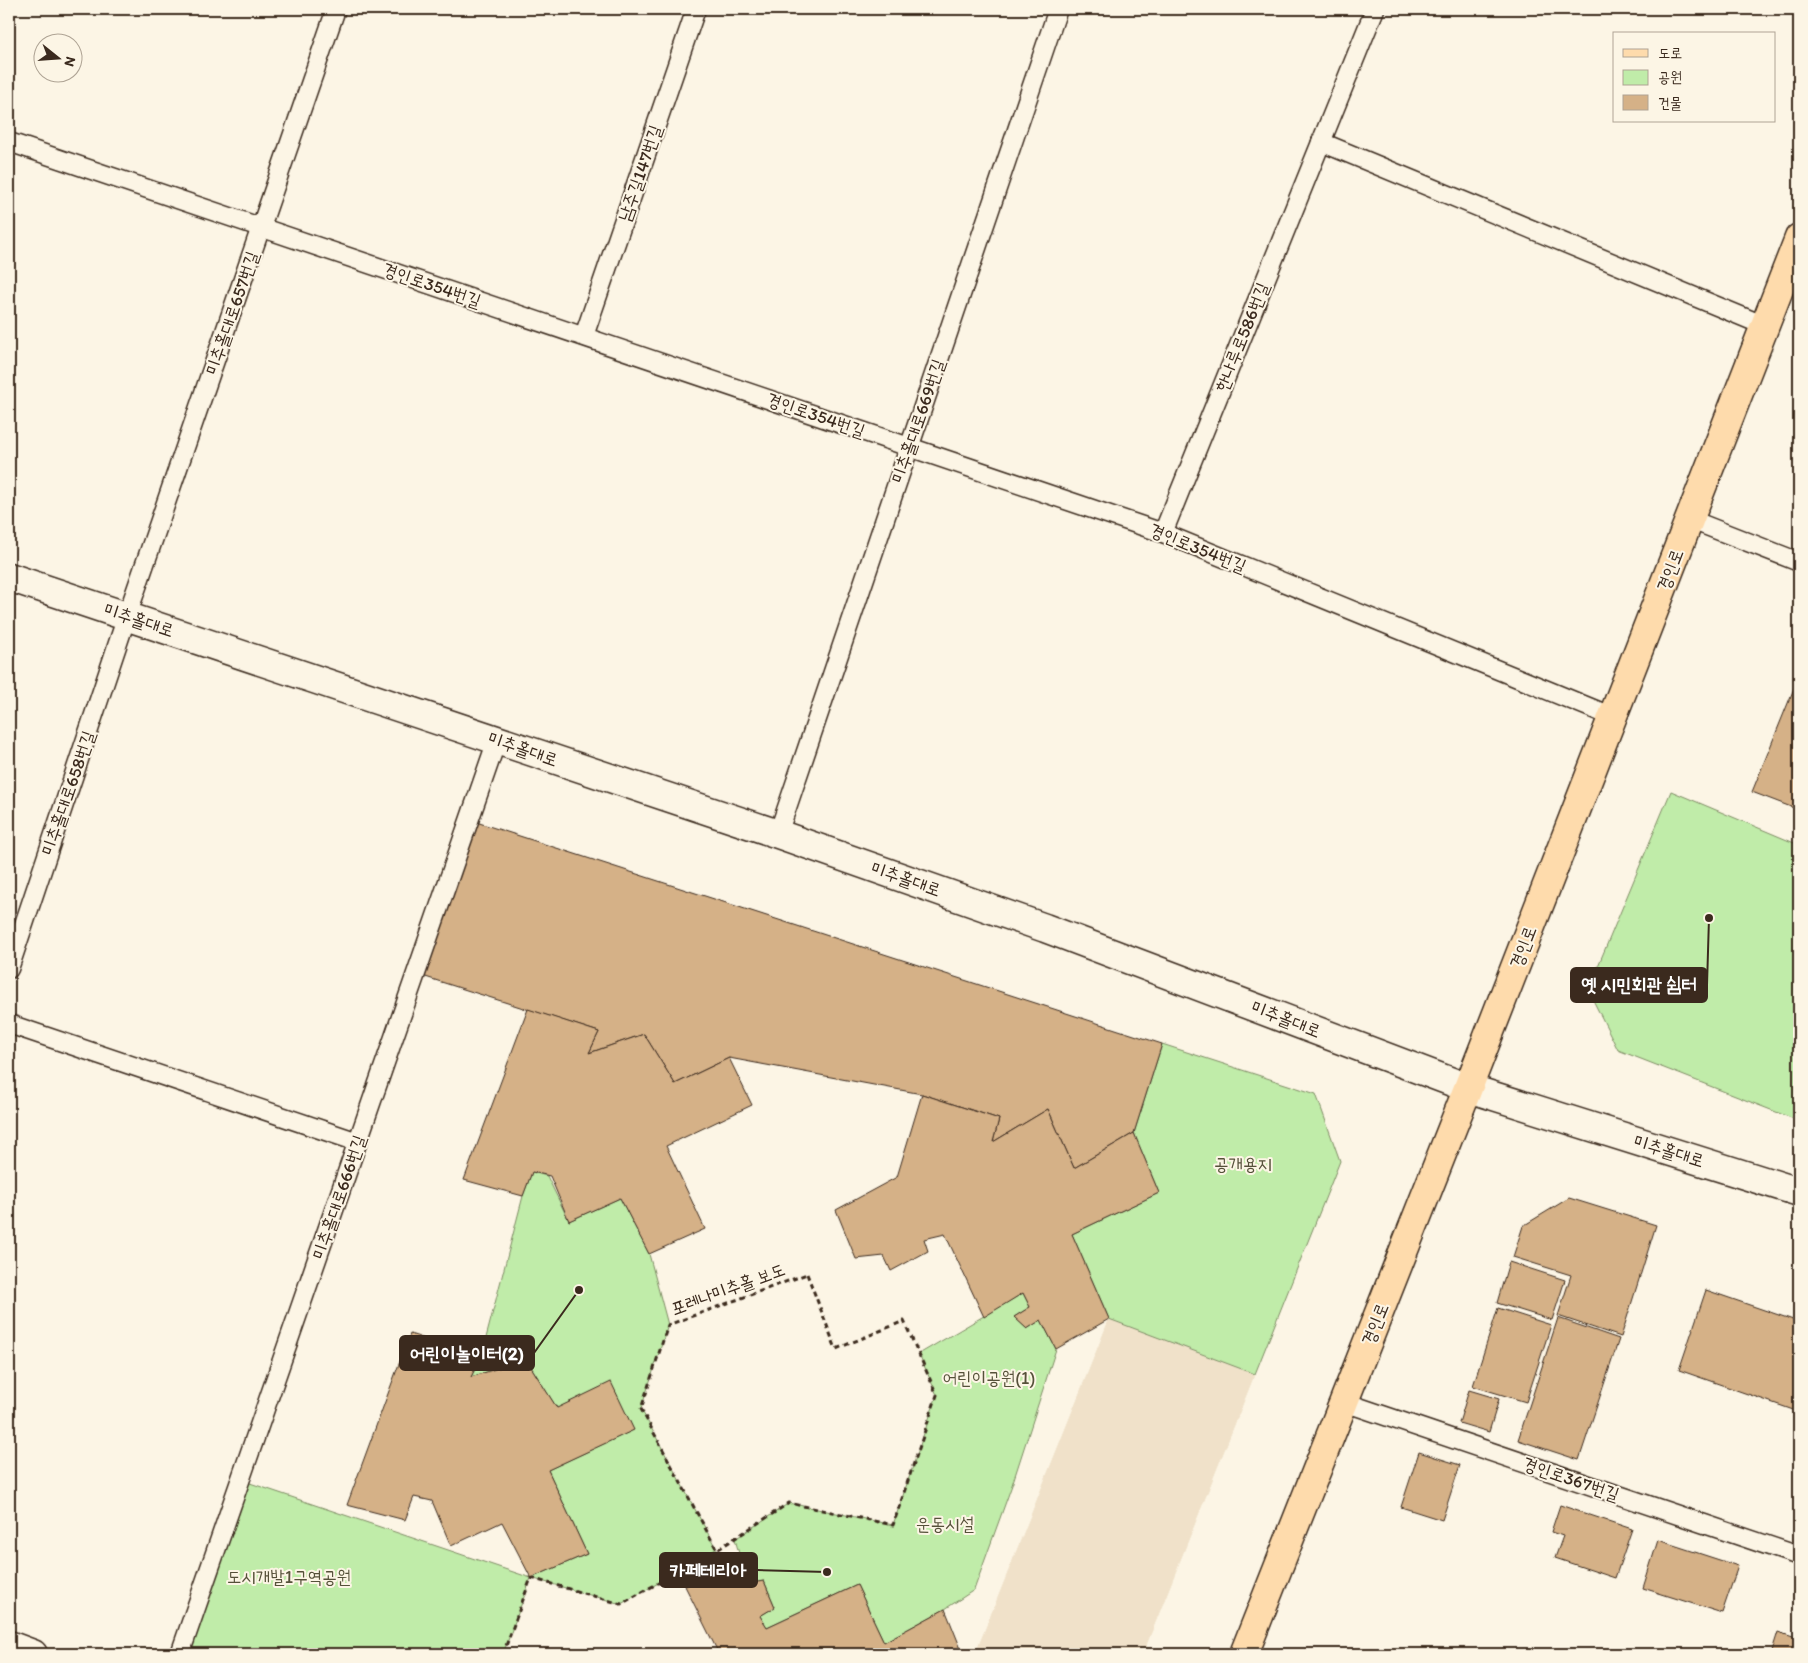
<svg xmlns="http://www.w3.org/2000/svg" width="1808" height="1663" font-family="Itim,'Poor Story',sans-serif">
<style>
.built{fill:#f0e1c9}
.green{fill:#c0eca9;stroke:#7e8b64}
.building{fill:#d5b187;stroke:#3b2a1e}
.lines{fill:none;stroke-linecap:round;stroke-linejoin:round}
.lane-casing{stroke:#3b2a1e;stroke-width:21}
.street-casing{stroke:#3b2a1e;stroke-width:31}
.secondary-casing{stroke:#3b2a1e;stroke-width:31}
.primary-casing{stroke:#3b2a1e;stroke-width:31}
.path{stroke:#3b2a1e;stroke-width:3;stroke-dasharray:5 4;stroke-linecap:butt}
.lane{stroke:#fcf5e5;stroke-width:18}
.street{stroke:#fcf5e5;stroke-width:28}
.secondary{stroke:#fcf5e5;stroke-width:28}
.primary{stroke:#fedbac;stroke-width:28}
.labels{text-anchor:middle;stroke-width:4;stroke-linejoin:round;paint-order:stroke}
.street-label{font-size:18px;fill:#3b2a1e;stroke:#fcf5e5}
.park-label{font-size:18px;fill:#56513a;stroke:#fcf5e5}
.leader{fill:none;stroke:#3b2a1e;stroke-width:2}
.callout-dot{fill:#3b2a1e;stroke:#fcf5e5;stroke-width:2}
.callout{fill:#3b2a1e;stroke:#3b2a1e;stroke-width:2}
.callout-label{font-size:19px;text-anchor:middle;font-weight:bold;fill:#fff}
</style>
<rect width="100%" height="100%" fill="#fcf5e5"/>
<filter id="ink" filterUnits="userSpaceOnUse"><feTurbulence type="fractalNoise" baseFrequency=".02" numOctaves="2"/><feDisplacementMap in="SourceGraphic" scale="10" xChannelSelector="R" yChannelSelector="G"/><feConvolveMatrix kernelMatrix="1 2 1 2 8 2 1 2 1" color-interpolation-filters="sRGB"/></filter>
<g filter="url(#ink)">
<path class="built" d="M1109 1319 1255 1374 1143 1654H975Z"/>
<g class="green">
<path d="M1671 791 1799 845V1121L1618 1050 1588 990Z"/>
<path d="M1162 1044 1316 1094 1340 1161 1255 1374 1109 1319 1072 1234 1159 1193 1134 1133Z"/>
<path d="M532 1172 547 1176 569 1221 620 1198 649 1254 668 1325 641 1409 717 1550 621 1604 531 1578 503 1654H180L241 1480 531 1578 587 1554 548 1470 633 1430 557 1408 526 1359 471 1377 481 1357 523 1196Z"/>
<path d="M1023 1293 1030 1307 1014 1317 1027 1329 1041 1320 1056 1349 1012 1485 974 1590 945 1609 884 1642 857 1585 767 1627 760 1616 775 1607 764 1581 751 1583 742 1564 735 1539 789 1503 893 1525 937 1395 919 1354Z"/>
</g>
<g class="building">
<path d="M1799 676V810L1752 792Z"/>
<path d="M470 820 1162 1044 1134 1133 1074 1168 1048 1109 993 1142 999 1119 922 1094 729 1058 675 1084 644 1034 589 1053 599 1032 416 974Z"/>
<path d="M528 1009 599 1032 589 1053 644 1034 675 1084 729 1058 752 1105 666 1146 705 1229 649 1254 620 1198 569 1221 550 1176 532 1172 523 1196 464 1180Z"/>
<path d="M922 1094 999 1119 993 1142 1048 1109 1074 1168 1134 1133 1159 1193 1072 1234 1109 1319 1056 1349 1041 1320 1027 1329 1014 1317 1030 1307 1023 1293 984 1317 945 1234 924 1239 928 1251 891 1271 884 1256 856 1259 836 1210 897 1177Z"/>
<path d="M1569 1198 1656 1225 1621 1337 1558 1316 1571 1275 1513 1257 1523 1226Z"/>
<path d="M1509 1262 1565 1280 1552 1320 1497 1303Z"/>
<path d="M1706 1290 1799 1322V1412L1679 1370Z"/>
<path d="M1498 1308 1551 1325 1526 1402 1473 1386Z"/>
<path d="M1558 1318 1619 1339 1579 1460 1518 1440Z"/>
<path d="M410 1334 481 1357 471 1377 526 1359 557 1408 611 1382 634 1430 548 1470 587 1554 531 1578 502 1522 451 1546 432 1501 414 1497 405 1520 347 1505Z"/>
<path d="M1469 1390 1499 1399 1489 1432 1459 1423Z"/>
<path d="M1419 1452 1460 1465 1442 1520 1401 1507Z"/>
<path d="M1560 1505 1632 1529 1615 1578 1555 1558 1563 1536 1551 1532Z"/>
<path d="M1658 1540 1738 1566 1722 1613 1643 1588Z"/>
<path d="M742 1564 751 1583 764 1581 775 1607 760 1616 767 1627 857 1585 884 1642 945 1609 963 1654H719L685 1586Z"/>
<path d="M1778 1632 1799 1639V1654H1771Z"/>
</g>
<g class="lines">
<g class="lane-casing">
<g id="lane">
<path d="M9 142 1163 533 1613 717"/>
<path d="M1321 142 1765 326"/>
<path d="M584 336 696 9"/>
<path d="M1689 519 1799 562"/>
<path d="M1163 533 1375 9"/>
<path d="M778 834 1058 9"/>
<path d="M9 969 127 616 336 9"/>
<path d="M9 1024 358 1142"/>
<path d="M1344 1402 1799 1556"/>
<path d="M180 1654 497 740"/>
</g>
</g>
<g class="street-casing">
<path id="street" d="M9 1645 33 1654"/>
</g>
<g class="secondary-casing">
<path id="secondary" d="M9 577 778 834 1045 928 1468 1088 1799 1192"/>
</g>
<g class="primary-casing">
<path id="primary" d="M1244 1654 1468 1088 1799 238"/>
</g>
<g class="path">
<path d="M807 1274 836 1349 904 1321 937 1395 893 1525 789 1503 717 1550 641 1409 668 1325Z"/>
<path d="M503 1654 531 1578 621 1604 717 1550"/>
</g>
<use href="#lane" class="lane"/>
<use href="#street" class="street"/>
<use href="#secondary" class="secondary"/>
<use href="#primary" class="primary"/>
</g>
</g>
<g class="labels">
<g class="street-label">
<text transform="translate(640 173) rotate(-71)" y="6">남주길147번길</text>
<text transform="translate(432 285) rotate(19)" y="6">경인로354번길</text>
<text transform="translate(232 313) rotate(-71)" y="6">미추홀대로657번길</text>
<text transform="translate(1242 337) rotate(-68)" y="6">한나루로586번길</text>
<text transform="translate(816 415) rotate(19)" y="6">경인로354번길</text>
<text transform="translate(918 421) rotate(-71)" y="6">미추홀대로669번길</text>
<text transform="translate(1198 548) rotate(22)" y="6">경인로354번길</text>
<text transform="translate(1670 570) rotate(-69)" y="6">경인로</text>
<text transform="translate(139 620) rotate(18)" y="6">미추홀대로</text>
<text transform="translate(523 749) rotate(19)" y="6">미추홀대로</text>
<text transform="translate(68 793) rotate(-71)" y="6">미추홀대로658번길</text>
<text transform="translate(906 879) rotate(19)" y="6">미추홀대로</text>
<text transform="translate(1523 947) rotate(-69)" y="6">경인로</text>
<text transform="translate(1286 1019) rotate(21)" y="6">미추홀대로</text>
<text transform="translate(1669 1151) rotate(17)" y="6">미추홀대로</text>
<text transform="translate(339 1197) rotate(-71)" y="6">미추홀대로666번길</text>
<text transform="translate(728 1289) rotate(-20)" y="6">포레나미추홀 보도</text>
<text transform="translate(1375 1324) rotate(-68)" y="6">경인로</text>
<text transform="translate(1571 1479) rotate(19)" y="6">경인로367번길</text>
</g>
<g class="park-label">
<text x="1243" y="1170">공개용지</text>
<text x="989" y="1384">어린이공원(1)</text>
<text x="945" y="1530">운동시설</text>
<text x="289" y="1583">도시개발1구역공원</text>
</g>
</g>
<path class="leader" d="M1709 918L1707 985M579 1290L534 1353M827 1572L757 1570"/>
<g class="callout-dot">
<circle cx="1709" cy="918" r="5"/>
<circle cx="579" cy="1290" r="5"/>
<circle cx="827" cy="1572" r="5"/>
</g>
<g class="callout">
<rect x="1571" y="968" width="136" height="34" rx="5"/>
<rect x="400" y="1336" width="134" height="34" rx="5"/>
<rect x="660" y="1553" width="97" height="34" rx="5"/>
</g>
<g class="callout-label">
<text x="1639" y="991">옛 시민회관 쉼터</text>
<text x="467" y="1360">어린이놀이터(2)</text>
<text x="708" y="1577">카페테리아</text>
</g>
<rect width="1808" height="1663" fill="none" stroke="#fcf5e5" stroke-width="30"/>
<rect x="15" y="15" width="1778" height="1633" fill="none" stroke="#3b2a1e" stroke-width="2" filter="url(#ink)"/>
<rect x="1613" y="32" width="162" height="90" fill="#fcf5e5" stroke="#afa495"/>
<rect x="1623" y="49" width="25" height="8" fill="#fedbac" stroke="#afa495"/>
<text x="1658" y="58" font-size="15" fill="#3b2a1e">도로</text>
<rect x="1623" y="70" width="25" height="15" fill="#c0eca9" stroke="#afa495"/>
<text x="1658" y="82" font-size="15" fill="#3b2a1e">공원</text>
<rect x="1623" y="95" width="25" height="15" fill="#d5b187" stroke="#afa495"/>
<text x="1658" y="108" font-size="15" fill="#3b2a1e">건물</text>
<g transform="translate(58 58) rotate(107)"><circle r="24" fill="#fcf5e5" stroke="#afa495"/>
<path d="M0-4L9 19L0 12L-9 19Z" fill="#3b2a1e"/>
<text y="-8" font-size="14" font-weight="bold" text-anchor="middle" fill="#3b2a1e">N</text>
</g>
</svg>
